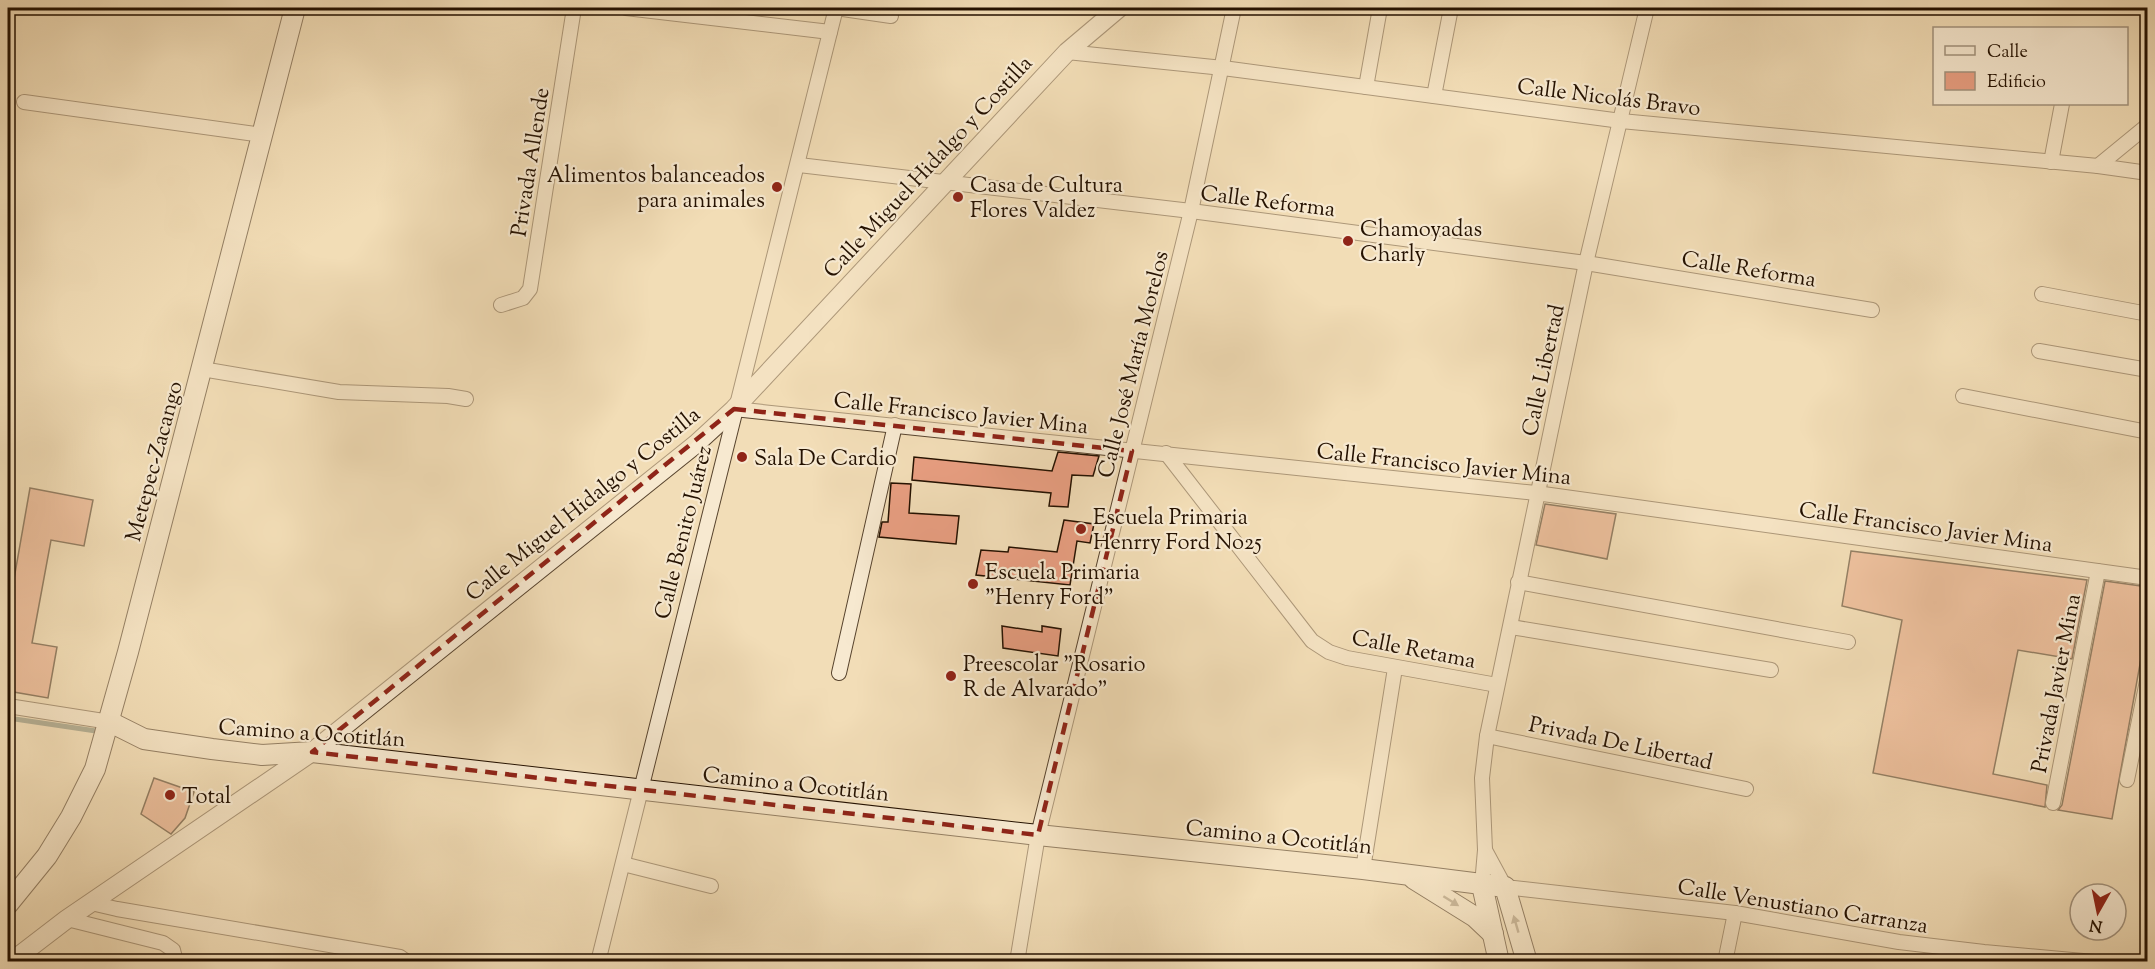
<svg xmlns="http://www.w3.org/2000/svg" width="2155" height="969" font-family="'Sorts Mill Goudy',serif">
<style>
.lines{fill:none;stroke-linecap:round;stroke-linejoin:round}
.stream{stroke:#6b7869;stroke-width:5}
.building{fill:#e99f82;stroke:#241100;stroke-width:1.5}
.minor-casing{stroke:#58442e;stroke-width:16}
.tertiary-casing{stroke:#58442e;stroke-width:20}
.secondary-casing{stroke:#241100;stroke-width:22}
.minor{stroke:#f7e9d0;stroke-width:14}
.tertiary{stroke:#f7e9d0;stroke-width:18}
.secondary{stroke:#f7e9d0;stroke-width:20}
.oneway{fill:#988872}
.marked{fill:none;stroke:#8f2418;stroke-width:4.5;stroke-dasharray:12 8;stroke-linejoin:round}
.poi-dot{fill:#8f2418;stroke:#f7e9d0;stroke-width:2}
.labels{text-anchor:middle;stroke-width:4.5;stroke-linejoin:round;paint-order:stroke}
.street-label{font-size:22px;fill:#241100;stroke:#f7e9d0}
.poi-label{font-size:22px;fill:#241100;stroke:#f7e9d0;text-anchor:start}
</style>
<rect width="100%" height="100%" fill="#f2ddb7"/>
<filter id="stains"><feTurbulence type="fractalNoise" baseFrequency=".00333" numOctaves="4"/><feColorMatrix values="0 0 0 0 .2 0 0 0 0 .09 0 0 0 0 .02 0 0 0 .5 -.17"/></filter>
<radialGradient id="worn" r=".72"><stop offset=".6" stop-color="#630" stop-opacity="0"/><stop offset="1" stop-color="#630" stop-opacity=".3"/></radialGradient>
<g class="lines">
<path class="stream" d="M8 718 96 731"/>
</g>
<g class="building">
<path d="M1058 452 1099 456 1093 476 1072 475 1068 507 1049 506 1051 493 912 480 914 457 1052 471Z"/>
<path d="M891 483 911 484 909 513 959 516 956 544 879 537 882 522H888Z"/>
<path d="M30 488 93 500 84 546 51 540 32 643 57 647 48 698 8 691V613Z"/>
<path d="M1545 504 1616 514 1607 559 1536 545Z"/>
<path d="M1064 520 1094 524 1090 543 1077 541 1070 585 976 575 981 550 1008 552 1009 547 1057 552Z"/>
<path d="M1851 551 2087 580 2072 659 2018 650 1993 774 2047 785 2045 807 1873 773 1902 620 1842 606Z"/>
<path d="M2105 581 2148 587V620L2112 819 2058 810 2062 805Z"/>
<path d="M1002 626 1042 632V626L1061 629 1058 656 1003 648Z"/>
<path d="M154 778 194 792 185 818 171 834 141 814Z"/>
</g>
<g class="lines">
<g class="minor-casing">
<g id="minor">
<path d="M626 8 830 32"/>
<path d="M836 8 891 16"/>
<path d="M1067 52 1223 68 1621 121 2098 166 2148 173"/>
<path d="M1366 87 1380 8"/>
<path d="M1434 96 1451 8"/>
<path d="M24 102 262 135"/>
<path d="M2051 162 2062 104"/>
<path d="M799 165 1191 211 1586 263 1872 310"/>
<path d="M2098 166 2148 125"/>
<path d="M2042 294 2148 314"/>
<path d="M501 305 523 298 530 289 574 8"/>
<path d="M2039 351 2148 370"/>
<path d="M202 369 339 392 448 396 466 399"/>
<path d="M1963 396 2148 432"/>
<path d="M734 409 1536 493 2148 578"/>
<path d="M1166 453 1312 641 1329 652 1347 658 1497 685"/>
<path d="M1518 582 1848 642"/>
<path d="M1511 627 1771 670"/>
<path d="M839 673 895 425"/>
<path d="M8 706 110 722"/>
<path d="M1487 736 1746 789"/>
<path d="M2127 780 2148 676"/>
<path d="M2053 803 2098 571"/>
<path d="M1485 850 1505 887 1735 913 1899 942 1984 952 2094 962"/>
<path d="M623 864 711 886"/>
<path d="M1363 869 1395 668"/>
<path d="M1482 885 1485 850 1482 778 1487 736 1586 263 1647 8"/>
<path d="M91 903 117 909 400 957 407 962"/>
<path d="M67 919 163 943 173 950 176 962"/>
<path d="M598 962 836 8"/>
<path d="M1017 962 1038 835 1191 211 1234 8"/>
<path d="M1725 962 1735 913"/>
</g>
</g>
<g class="tertiary-casing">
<path id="tertiary" d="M11 962 67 919 312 752 696 444 734 409 1067 52 1119 8"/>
</g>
<g class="secondary-casing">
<g id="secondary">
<path d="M110 722 144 739 212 749 262 755 312 752 1038 835 1363 869 1505 887 1527 962"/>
<path d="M1414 879 1475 917 1493 934"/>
<path d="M1482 885 1499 962"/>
<path d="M8 904 47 856 71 817 95 769 128 652 295 8"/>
</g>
</g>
<use href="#minor" class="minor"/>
<use href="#tertiary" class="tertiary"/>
<use href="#secondary" class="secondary"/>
</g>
<defs><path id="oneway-solid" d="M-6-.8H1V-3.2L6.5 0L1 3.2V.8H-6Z" transform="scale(1.5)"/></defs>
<g class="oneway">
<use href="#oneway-solid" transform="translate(1451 901) rotate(32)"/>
<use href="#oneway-solid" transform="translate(1516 924) rotate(-106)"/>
</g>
<path d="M0 0H2155V969H0ZM734 409 1132 451 1038 835 312 752Z" fill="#f2ddb7" fill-opacity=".55" fill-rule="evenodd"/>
<path class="marked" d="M734 409 1132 451 1038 835 312 752Z"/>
<g class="poi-dot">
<circle cx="777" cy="187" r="6"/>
<circle cx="958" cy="197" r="6"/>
<circle cx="1348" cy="241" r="6"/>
<circle cx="742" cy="457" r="6"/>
<circle cx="1081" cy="529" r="6"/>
<circle cx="973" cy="584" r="6"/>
<circle cx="951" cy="676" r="6"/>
<circle cx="170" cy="795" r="6"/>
</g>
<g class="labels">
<g class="street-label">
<text transform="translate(1609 96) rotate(7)" y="8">Calle Nicolás Bravo</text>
<text transform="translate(529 162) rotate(-81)" y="8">Privada Allende</text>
<text transform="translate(927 166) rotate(-47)" y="8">Calle Miguel Hidalgo y Costilla</text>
<text transform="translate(1268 200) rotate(7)" y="8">Calle Reforma</text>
<text transform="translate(1749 268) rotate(9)" y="8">Calle Reforma</text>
<text transform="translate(1132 364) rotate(-76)" y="8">Calle José María Morelos</text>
<text transform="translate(1542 370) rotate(-78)" y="8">Calle Libertad</text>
<text transform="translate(961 412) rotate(6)" y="8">Calle Francisco Javier Mina</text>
<text transform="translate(153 461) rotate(-75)" y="8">Metepec-Zacango</text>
<text transform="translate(1444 463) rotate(6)" y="8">Calle Francisco Javier Mina</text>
<text transform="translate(582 503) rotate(-39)" y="8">Calle Miguel Hidalgo y Costilla</text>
<text transform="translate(1926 526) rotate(8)" y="8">Calle Francisco Javier Mina</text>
<text transform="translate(682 532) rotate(-76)" y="8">Calle Benito Juárez</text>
<text transform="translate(1414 648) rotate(11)" y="8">Calle Retama</text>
<text transform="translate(2055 683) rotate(-79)" y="8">Privada Javier Mina</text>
<text transform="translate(312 732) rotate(4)" y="8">Camino a Ocotitlán</text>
<text transform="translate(1621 742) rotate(12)" y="8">Privada De Libertad</text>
<text transform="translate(796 783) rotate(6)" y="8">Camino a Ocotitlán</text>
<text transform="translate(1279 836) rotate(6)" y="8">Camino a Ocotitlán</text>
<text transform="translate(1803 905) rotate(9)" y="8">Calle Venustiano Carranza</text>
</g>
<g class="poi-label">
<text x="765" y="182" text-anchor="end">Alimentos balanceados<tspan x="765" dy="25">para animales</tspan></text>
<text x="970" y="192">Casa de Cultura<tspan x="970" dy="25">Flores Valdez</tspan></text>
<text x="1360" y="236">Chamoyadas<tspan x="1360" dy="25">Charly</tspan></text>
<text x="754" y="465">Sala De Cardio</text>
<text x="1093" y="524">Escuela Primaria<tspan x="1093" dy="25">Henrry Ford No25</tspan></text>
<text x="985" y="579">Escuela Primaria<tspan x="985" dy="25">"Henry Ford"</tspan></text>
<text x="963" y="671">Preescolar "Rosario<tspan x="963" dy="25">R de Alvarado"</tspan></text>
<text x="182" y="803">Total</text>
</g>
</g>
<rect width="2155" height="969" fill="none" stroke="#f2ddb7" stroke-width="30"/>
<rect x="9" y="9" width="2137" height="951" fill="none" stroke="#241100" stroke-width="3"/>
<rect x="15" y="15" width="2125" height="939" fill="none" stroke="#241100" stroke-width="1.5"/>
<rect x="1933" y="27" width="195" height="78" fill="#f7e9d0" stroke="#a3937d" stroke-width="1.5"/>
<rect x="1945" y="46" width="30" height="9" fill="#f7e9d0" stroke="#a3937d" stroke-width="1.5"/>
<text x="1987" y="57" font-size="18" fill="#241100">Calle</text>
<rect x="1945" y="72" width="30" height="18" fill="#e99f82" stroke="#a3937d" stroke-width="1.5"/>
<text x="1987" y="87" font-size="18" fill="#241100">Edificio</text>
<g transform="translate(2098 912) rotate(189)"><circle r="28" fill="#f7e9d0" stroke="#a3937d" stroke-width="1.5"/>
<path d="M0-4.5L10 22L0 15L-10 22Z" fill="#8f2418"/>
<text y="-9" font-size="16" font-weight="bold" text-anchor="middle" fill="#241100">N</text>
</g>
<rect width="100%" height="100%" filter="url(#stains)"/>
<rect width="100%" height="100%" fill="url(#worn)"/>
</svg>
